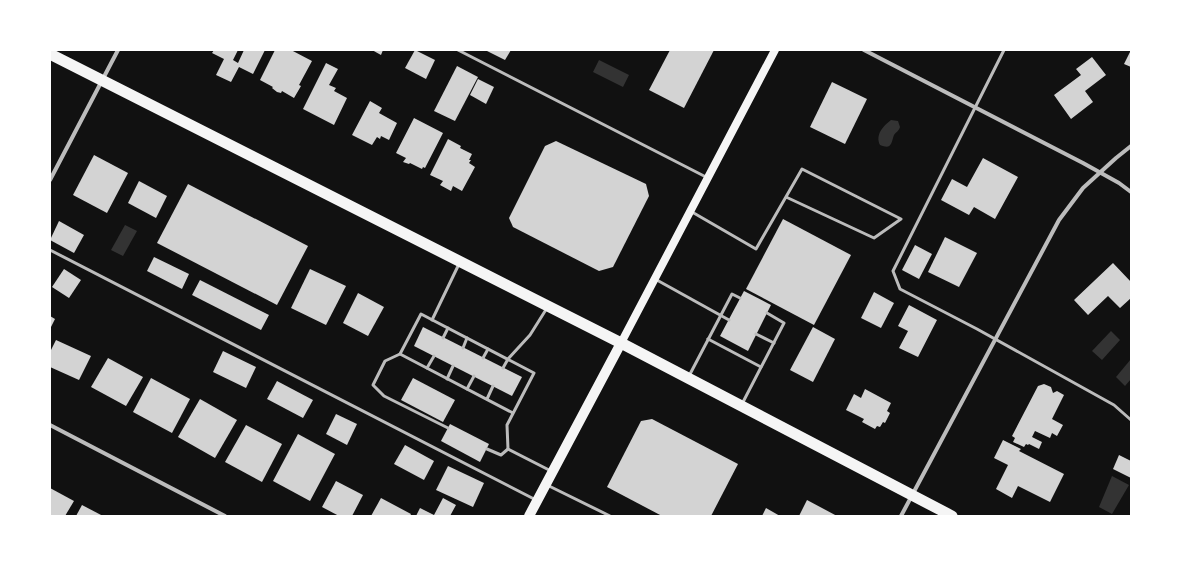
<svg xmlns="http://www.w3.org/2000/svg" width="1181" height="566" font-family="'DM Sans',sans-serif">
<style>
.water{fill:#333}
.building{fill:#d3d3d3}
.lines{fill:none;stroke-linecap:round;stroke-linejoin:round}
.service{stroke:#bcbcbc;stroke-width:3}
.minor{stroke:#bcbcbc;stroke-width:4}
.secondary{stroke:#f5f5f5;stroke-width:8}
.primary{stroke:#f5f5f5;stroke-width:10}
.trunk{stroke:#f5f5f5;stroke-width:11}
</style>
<rect width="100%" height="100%" fill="#111"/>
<g class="water">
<path d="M599 60 629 75 623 87 593 72Z"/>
<path d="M891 120 898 121 900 127C899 131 896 132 894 135 891 143 892 150 880 145 875 135 883 126 891 120Z"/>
<path d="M125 225 137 231 123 256 111 250Z"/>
<path d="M1111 331 1120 340 1102 360 1092 351Z"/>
<path d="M1131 359V379L1125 386 1116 377Z"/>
<path d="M1112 476 1129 485 1112 514 1099 507Z"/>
</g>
<g class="building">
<path d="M214 50H238L233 60 238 63 244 50H265L253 74 239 67 231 82 216 75 224 59 212 53Z"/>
<path d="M275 50H291L312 61 299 85 301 86 294 98 282 91 281 93 277 92 272 88 273 87 260 80Z"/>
<path d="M372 50H383L381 55Z"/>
<path d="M415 50 435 60 426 79 405 68Z"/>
<path d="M485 50H511L505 60Z"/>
<path d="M670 50H714L684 108 649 90Z"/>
<path d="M1131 50V67L1124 64Z"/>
<path d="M1092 57 1106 75 1085 91 1093 102 1071 119 1054 95 1081 75 1076 69Z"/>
<path d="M326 63 338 69 329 85 336 88 334 91 347 98 334 125 303 109Z"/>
<path d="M457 66 478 77 455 121 434 111Z"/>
<path d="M478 79 494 87 486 104 470 95Z"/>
<path d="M832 82 867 99 845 144 810 127Z"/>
<path d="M370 101 382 108 379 113 397 123 389 140 381 136 380 139 377 137 372 145 352 135Z"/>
<path d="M414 118 443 133 425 168 423 167 422 169 410 163 409 164 403 162 406 158 396 153Z"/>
<path d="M448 139 461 146 460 148 472 154 469 160H471L469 163 475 167 462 191 453 186 451 191 440 185 443 181 430 175Z"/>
<path d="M556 141 646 184 649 196 613 267 599 271 513 227 509 218 545 146Z"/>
<path d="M94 155 128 173 107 213 73 195Z"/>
<path d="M983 158 1018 177 995 219 974 207 969 215 941 200 952 179 967 187Z"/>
<path d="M139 181 167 196 156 218 128 203Z"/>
<path d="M188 184 308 246 277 305 157 243Z"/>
<path d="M783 219 851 255 814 325 746 289Z"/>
<path d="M59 221 84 235 74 253 50 240Z"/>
<path d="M945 237 977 253 959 287 928 272Z"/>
<path d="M915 245 932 254 919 279 902 270Z"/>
<path d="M154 257 189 274 182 289 147 271Z"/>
<path d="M1113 263 1131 282V298L1120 308 1108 296 1088 315 1074 300Z"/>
<path d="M64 269 81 280 69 298 52 287Z"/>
<path d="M310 269 346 286 326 325 291 308Z"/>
<path d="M200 280 269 315 261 330 192 295Z"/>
<path d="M744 291 771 305 748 351 720 336Z"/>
<path d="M874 292 894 303 881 328 861 318Z"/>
<path d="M358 293 384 307 368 336 343 323Z"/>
<path d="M909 305 937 320 918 357 899 348 908 331 898 326Z"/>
<path d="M50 316 55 319 50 329Z"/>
<path d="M423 327 522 377 512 396 414 346Z"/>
<path d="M813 327 835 339 813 382 790 370Z"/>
<path d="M56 340 91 356 79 380 50 367V352Z"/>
<path d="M223 351 256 367 246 388 213 372Z"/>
<path d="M108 358 143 377 126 406 91 387Z"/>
<path d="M151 378 190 399 172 433 133 412Z"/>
<path d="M413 378 455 400 443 422 401 400Z"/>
<path d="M277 381 313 400 303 418 267 399Z"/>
<path d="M1044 384 1051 387 1053 393 1057 391 1064 395 1052 419 1063 425 1057 436 1052 433 1050 438 1035 431 1032 437 1042 442 1039 449 1029 444 1028 445 1026 444 1024 447 1013 442 1015 438 1012 436 1038 386Z"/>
<path d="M865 389 891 403 887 411 890 413 885 423 883 422 880 427 877 426 875 429 862 422 864 419 846 410 854 394 861 398Z"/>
<path d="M200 399 237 420 215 458 178 437Z"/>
<path d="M336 414 357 424 347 445 326 434Z"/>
<path d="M652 419 738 464 711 516H662L607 487 641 421Z"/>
<path d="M450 424 489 444 480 462 441 441Z"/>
<path d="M246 425 282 444 262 482 225 462Z"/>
<path d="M298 434 335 454 310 501 273 481Z"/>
<path d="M1003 440 1021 449 1019 451 1064 474 1050 502 1018 486 1012 498 996 489 1008 465 994 458Z"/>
<path d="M405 445 434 461 424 480 394 464Z"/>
<path d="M1119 455 1131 461V478L1113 469Z"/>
<path d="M448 466 484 483 473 507 436 490Z"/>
<path d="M336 481 363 495 352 516H339L322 507Z"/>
<path d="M50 488 74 501 65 516H50Z"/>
<path d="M381 498 411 514 410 516H371Z"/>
<path d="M443 498 456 505 450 516H416L420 508 434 515Z"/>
<path d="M807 500 837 516H799Z"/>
<path d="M82 505 103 516H76Z"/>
<path d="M766 508 780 516H762Z"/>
</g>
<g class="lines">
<g class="service">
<path d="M458 50 706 177"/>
<path d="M1004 50 893 271 900 289 977 329 1114 405 1131 420"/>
<path d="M692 212 756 249 802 169 901 219 874 238 786 197"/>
<path d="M50 250 536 500"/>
<path d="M655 279 729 320"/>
<path d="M432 320 459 264"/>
<path d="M756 334 774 343"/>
<path d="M443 338 448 328"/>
<path d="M708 339 761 367"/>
<path d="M463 348 467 338"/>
<path d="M400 354 385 361 373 385 384 396 448 428"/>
<path d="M483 358 488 349"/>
<path d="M427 368 434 356"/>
<path d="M503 368 508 359 530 335 547 308"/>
<path d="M689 376 732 294 740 298"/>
<path d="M447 379 453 366"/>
<path d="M467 389 474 376"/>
<path d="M487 399 493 386"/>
<path d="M742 404 784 323 767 313"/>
<path d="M513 413 400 354 421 314 534 373 507 425 508 449 551 471"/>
<path d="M487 449 501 455 508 449"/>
<path d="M547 485 610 516"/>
</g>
<g class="minor">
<path d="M864 50 1083 163 1119 183 1131 192"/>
<path d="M50 180 118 50"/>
<path d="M50 425 225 516"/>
<path d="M901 516 1059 220 1083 188 1116 158 1131 146"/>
</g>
<path class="secondary" d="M621 343 775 50"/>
<path class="primary" d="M529 516 621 343"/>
<path class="trunk" d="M50 54 621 343 952 516"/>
</g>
<rect width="1181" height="566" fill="none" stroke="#ffffff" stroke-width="102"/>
</svg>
